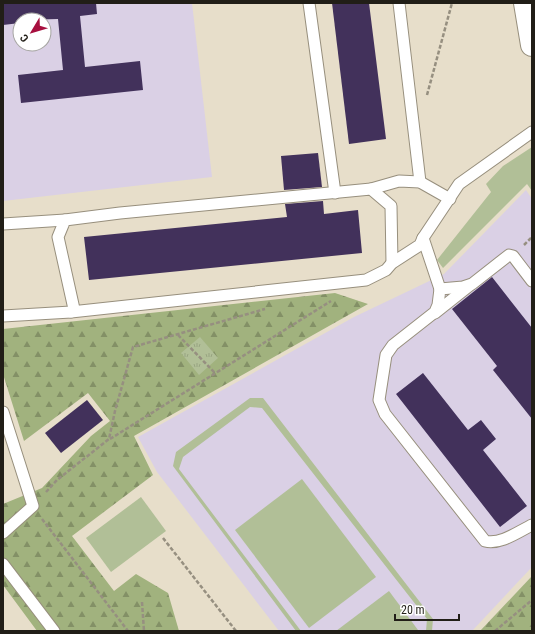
<svg xmlns="http://www.w3.org/2000/svg" width="535" height="634" font-family="'Roboto Condensed',sans-serif">
<style>
.education{fill:#dad0e5;fill-rule:evenodd}
.grass{fill:#b1bf97}
.forest{fill:url(#forest-firs)}
.park{fill:url(#park-tufts)}
.building{fill:#42315b}
.lines{fill:none;stroke-linecap:round;stroke-linejoin:round}
.lane-casing{stroke:#978f7d;stroke-width:13}
.secondary-casing{stroke:#978f7d;stroke-width:24}
.path{stroke:#968f80;stroke-width:2.5;stroke-dasharray:4 2;stroke-linecap:butt}
.lane{stroke:#fff;stroke-width:11}
.secondary{stroke:#fff;stroke-width:22}
</style>
<defs>
<pattern id="forest-firs" width="22" height="20" patternUnits="userSpaceOnUse"><rect width="22" height="20" fill="#a1b27e"/><path d="M5 1l3.5 6h-7zM16 11l3.5 6h-7z" fill="#839066"/></pattern>
<pattern id="park-tufts" width="24" height="20" patternUnits="userSpaceOnUse"><rect width="24" height="20" fill="#b1bf97"/><path d="M3 7l-1-3M5 7V3M7 7l1-3M15 17l-1-3M17 17v-4M19 17l1-3" fill="none" stroke="#98a481"/></pattern>
</defs>
<rect width="100%" height="100%" fill="#e7deca"/>
<g class="education">
<path d="M3 3H192L212 177 3 201ZM20 20H44V44H20Z"/>
<path d="M526 190 532 199V567L472 631H279L157 472 138 437 354 317 444 274Z"/>
</g>
<g class="grass">
<path d="M532 147V191L527 184 443 268 437 260 491 192 486 184 503 166Z"/>
<path d="M250 398H263L433 619 432 631H426L427 619 262 408 250 407 183 457 179 469 301 631H296L173 466 176 452Z"/>
<path d="M302 479 376 577 309 628 235 530Z"/>
<path d="M141 497 166 531 111 572 86 538Z"/>
<path d="M389 591 418 630 416 631H336Z"/>
</g>
<g class="forest">
<path d="M335 293 368 304 134 436 153 475 72 536 114 591 136 574 168 593 179 631H37L3 585V504L42 488 91 436 110 421 88 393 24 441 3 374V329Z"/>
<path d="M532 576V631H480Z"/>
</g>
<path class="park" d="M200 337 218 358 199 375 181 353Z"/>
<g class="building">
<path d="M3 3H96L97 14 80 16 85 67 140 61 143 90 21 103 18 75 63 70 58 19 20 20V23L3 25Z"/>
<path d="M332 3H369L386 139 349 144Z"/>
<path d="M318 153 322 187 284 190 281 156Z"/>
<path d="M323 201 324 214 358 210 362 253 89 280 84 237 287 217 285 204Z"/>
<path d="M492 277 532 328V419L493 370 497 366 452 309Z"/>
<path d="M423 373 468 430 481 420 496 439 483 450 527 506 500 527 396 394Z"/>
<path d="M87 400 103 420 61 453 45 433Z"/>
</g>
<g class="lines">
<g class="lane-casing">
<g id="lane">
<path d="M309 3 335 193"/>
<path d="M399 3 420 182"/>
<path d="M371 189 399 181 420 182 450 199"/>
<path d="M3 224 65 220"/>
<path d="M423 238 440 289"/>
<path d="M532 281 513 256 509 255 472 284 463 287 440 289 438 305 435 312 393 345 386 355 379 400 385 414 485 541C500 545 518 532 532 525"/>
<path d="M71 312 74 309 58 237 65 220 120 213 371 189 391 206 392 263"/>
<path d="M435 313 469 286"/>
<path d="M3 316 71 312 366 280 386 270 392 263 420 245 423 238 459 184 532 132"/>
<path d="M3 412 33 506 3 533"/>
<path d="M3 564 54 631"/>
</g>
</g>
<g class="secondary-casing">
<path id="secondary" d="M525 3 532 45"/>
</g>
<g class="path">
<path d="M427 95 452 3"/>
<path d="M524 245 532 237"/>
<path d="M178 335 215 373"/>
<path d="M110 439 331 301"/>
<path d="M46 492 57 480 109 439 115 411 133 347 265 309"/>
<path d="M42 519 128 631"/>
<path d="M163 538 236 631"/>
<path d="M142 602 144 631"/>
<path d="M495 631 532 600"/>
</g>
<use href="#lane" class="lane"/>
<use href="#secondary" class="secondary"/>
</g>
<rect width="535" height="634" fill="none" stroke="#211e17" stroke-width="8"/>
<g transform="translate(32 32) rotate(232)"><circle r="19" fill="#ffffff" stroke="#a6a5a2"/>
<path d="M0-3L7 15L0 10L-7 15Z" fill="#a70f3f"/>
<text y="-6" font-size="11" font-weight="bold" text-anchor="middle" fill="#211e17">С</text>
</g>
<path d="M395 614v6h64v-6" fill="none" stroke="#211e17" stroke-width="2"/>
<text x="401" y="614" font-size="12" fill="#211e17" stroke="#ffffff" stroke-width="3" paint-order="stroke">20 m</text>
</svg>
